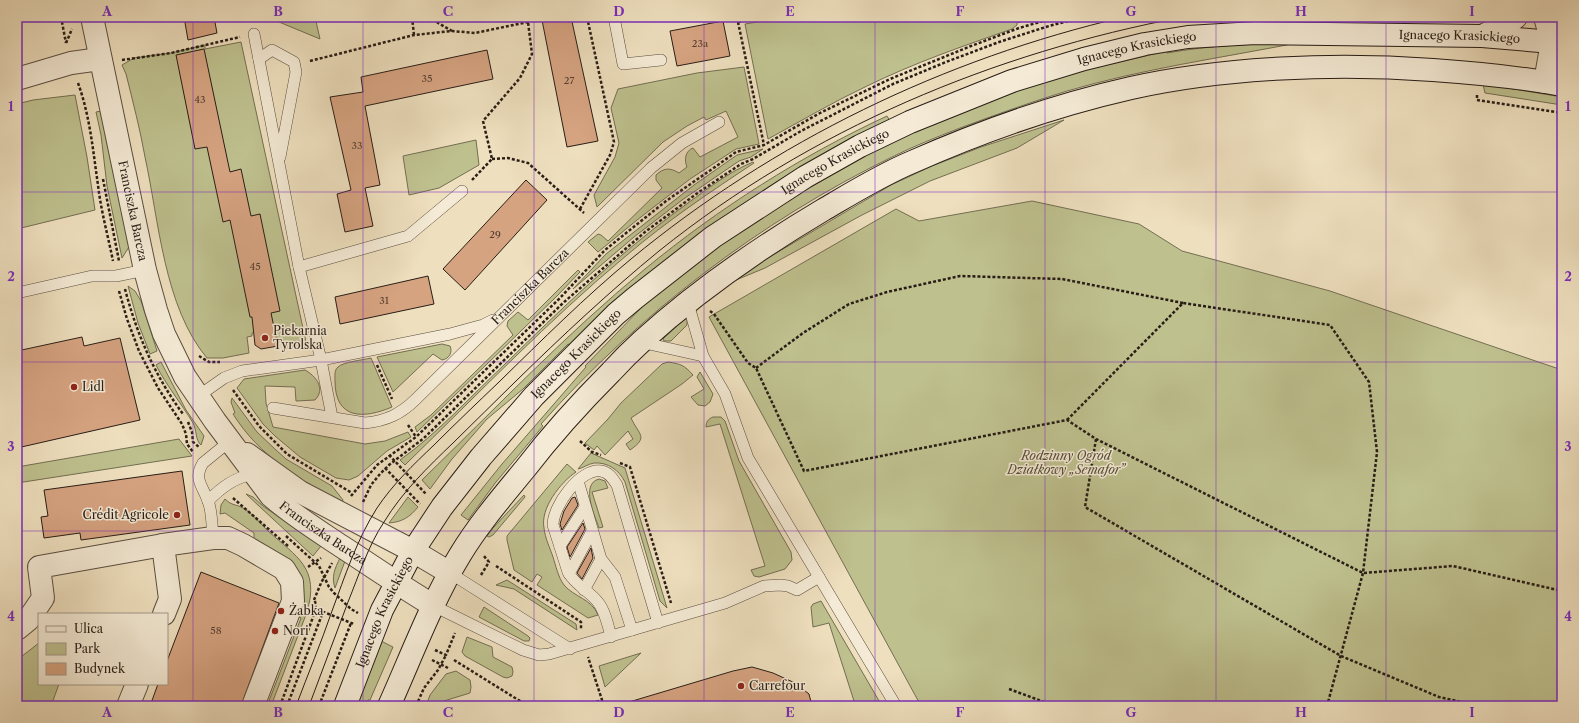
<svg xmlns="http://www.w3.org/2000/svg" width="1579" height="723" font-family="'Libre Caslon Text',serif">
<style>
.green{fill:#bec08e;stroke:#736e52}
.building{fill:#d6a381;stroke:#281d16}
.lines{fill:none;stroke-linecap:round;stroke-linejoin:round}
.lane-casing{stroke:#5a4e40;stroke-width:12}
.street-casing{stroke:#5a4e40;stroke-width:24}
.secondary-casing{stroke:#281d16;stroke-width:24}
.path{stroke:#281d16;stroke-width:2.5;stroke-dasharray:3 2;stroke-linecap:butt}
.lane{stroke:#f4ead5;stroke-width:11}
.street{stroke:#f4ead5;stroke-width:22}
.secondary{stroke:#f4ead5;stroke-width:22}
.tram{stroke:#281d16;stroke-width:1}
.grid{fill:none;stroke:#7b2cbf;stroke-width:1;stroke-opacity:0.55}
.poi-dot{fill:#8f2418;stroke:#f4ead5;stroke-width:1.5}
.labels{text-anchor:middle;stroke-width:3;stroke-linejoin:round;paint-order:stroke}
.number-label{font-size:10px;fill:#543e31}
.street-label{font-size:12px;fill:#281d16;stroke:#f4ead5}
.poi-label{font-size:12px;fill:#281d16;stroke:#f4ead5;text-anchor:start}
.park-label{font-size:12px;font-style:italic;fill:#554e3a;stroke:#f4ead5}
.neatline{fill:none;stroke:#7b2cbf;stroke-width:1.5}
.grid-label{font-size:13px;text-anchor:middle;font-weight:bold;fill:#7b2cbf}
</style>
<rect width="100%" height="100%" fill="#eedfbe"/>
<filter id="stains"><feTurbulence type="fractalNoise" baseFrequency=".005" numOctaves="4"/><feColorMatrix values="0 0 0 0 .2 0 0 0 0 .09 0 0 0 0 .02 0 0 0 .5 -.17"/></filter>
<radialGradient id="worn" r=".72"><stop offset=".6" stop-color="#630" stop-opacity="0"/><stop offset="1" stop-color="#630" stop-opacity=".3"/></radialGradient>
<g class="green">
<path d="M267 17H315L320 39Z"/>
<path d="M789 17H1037L1017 23V25L1012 29C963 46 914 63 867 86 833 102 801 121 768 139L745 24Z"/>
<path d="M241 42 306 342 305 345 285 349 284 341 278 342 276 330 252 333V336L247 337 249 353 223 358H207C164 307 159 221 145 157 140 129 133 102 126 74L122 65 134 58 171 53 205 45V49Z"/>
<path d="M1297 43C1220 58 1142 69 1067 91 1031 102 995 115 960 128 937 137 914 146 892 157 759 222 639 314 541 424L543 426 538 432 496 482 468 520 461 515 502 464 586 367 585 366 643 306 669 282 767 211 865 154 951 115 1039 83 1089 69 1167 51V53C1211 45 1253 44 1297 43Z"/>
<path d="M744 67 759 144 736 149 690 179 637 220 598 252 588 242 598 234 601 235 608 241 662 188 656 180V175C664 168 669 167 679 173L687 167C684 160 685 151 693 148L700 157 738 137 726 111 706 120 704 117 687 126 663 142 597 207 594 195 615 157 619 143 611 108 618 89 697 73Z"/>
<path d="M1483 84 1562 97V105L1485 93Z"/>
<path d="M75 95 87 157 95 210 17 229V104L33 100Z"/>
<path d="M101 111 129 247 122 258 107 186 101 135 96 112Z"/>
<path d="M887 116 890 121C858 138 824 153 793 172 712 221 638 279 570 345L568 344 523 389 487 419 452 459 430 489 422 480C495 409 566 334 645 269 719 208 801 156 887 116Z"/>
<path d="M1064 120 1017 148 930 181 862 215 765 268 736 280 761 262 891 185 932 166 981 147Z"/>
<path d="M476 140 479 165 439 188 409 195 403 156Z"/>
<path d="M763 149 751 157 739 161 682 200 634 237 573 289 606 254 694 185 737 155Z"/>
<path d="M753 162 754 163C710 192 667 221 627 255 549 320 478 394 405 465L400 460C438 433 471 396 505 364 560 310 615 257 677 211 701 194 726 173 753 162Z"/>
<path d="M1032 201 1139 224 1182 251 1330 291 1562 370V706H921L709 317 896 209 919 221Z"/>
<path d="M578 270 580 272 556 297 417 432 415 427 431 415 513 335 507 326 508 321 518 312 528 320Z"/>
<path d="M128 286 135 291 141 301 157 351 150 354 138 323Z"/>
<path d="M685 318 687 319V325L671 341H664L663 339Z"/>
<path d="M442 344 450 346C453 352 449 359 442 360L433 354 393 392 377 357Z"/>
<path d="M371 358 392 407C364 419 335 420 335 381 335 377 334 370 338 367 343 362 363 360 371 358Z"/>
<path d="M161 362 186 410 204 436 201 445C195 440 197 430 193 423 181 403 166 385 156 365Z"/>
<path d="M668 362C681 364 684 365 693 375L682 384 631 418C639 435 649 437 630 450L626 444 633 439 628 431 605 455 597 446 594 450 585 443 608 419 621 403 662 364Z"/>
<path d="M305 370C316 376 326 389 315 400L296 401 295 387 265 386 266 403 273 427 365 444 385 441 408 432 411 437 387 451 358 476 349 480 336 478 300 457 275 436 263 424 237 388 244 379Z"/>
<path d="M700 372 713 394 710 402 705 406 698 405 691 397 704 389 697 377Z"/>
<path d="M232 398 257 432 276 450 286 459 332 486 343 500 342 503C299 479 260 457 233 414L235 413 231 402Z"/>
<path d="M713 417H721L725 421 739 461 791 552 792 560 785 569 759 577 754 576 751 570 765 566 720 424 706 427C706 422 708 419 713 417Z"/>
<path d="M179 439 192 456 17 483V467Z"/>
<path d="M591 453 625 468 667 608 660 601 625 482C619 470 608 462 594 463 588 464 583 468 578 469Z"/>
<path d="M567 464 576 472C561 482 540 508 544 528 545 538 550 548 553 557 556 566 558 577 564 585 574 597 592 599 598 615L588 618 537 585 542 577 537 574 532 582 514 570 507 540V536Z"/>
<path d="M599 479 605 481 608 488 592 492 603 527 599 528C595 516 580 484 599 479Z"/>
<path d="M246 494 253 497 263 506 321 546 313 556Z"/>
<path d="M524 495 525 497 493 535 489 537 487 536 493 528Z"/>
<path d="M408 497 418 507C410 517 402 522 389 523Z"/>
<path d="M225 499C232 506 236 504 243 508 252 513 261 524 268 531 297 557 320 568 307 612L271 706H267L301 618 294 615 297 608 254 541V533L225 513 220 514 221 505Z"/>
<path d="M340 558 345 561 335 588C331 577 335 568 340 558Z"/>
<path d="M507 580 576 624 577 630 514 589 496 585Z"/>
<path d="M821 601 882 706H841L854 701 829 623 813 627 811 607 813 604Z"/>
<path d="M484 607 528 636 530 638 529 641H524L479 617Z"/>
<path d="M467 637 492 647 493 657 512 667 513 672 512 676 507 678 503 677 465 656 462 652Z"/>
<path d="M381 641 393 647 370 700H368L365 706H356Z"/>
<path d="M39 643V684H59L51 706H17V660Z"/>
<path d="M641 653 605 687 599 666Z"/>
<path d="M456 671 470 680 471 687 470 693 444 701 437 706H426L430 695 446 674Z"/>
</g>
<g class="building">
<path d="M184 17H214L217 33 188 40Z"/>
<path d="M555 17H571L598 141 567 147 542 20Z"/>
<path d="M723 21 730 56 677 66 670 31Z"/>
<path d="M204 49 230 172 241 169 251 216 260 214 280 311 271 313 278 346 261 349 255 345 252 317H250L230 220 223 222 207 147 195 149 176 55Z"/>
<path d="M487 50 493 79 365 106 380 185 365 188 373 226 345 232 337 194 351 190 330 97 363 92 361 77Z"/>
<path d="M526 180 547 200 465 290 443 269Z"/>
<path d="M428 276 434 304 340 324 335 297Z"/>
<path d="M82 337 84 346 120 338 140 420 17 448V351Z"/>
<path d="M182 471 190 525 81 540 80 533 44 538 41 517 48 516 44 490Z"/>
<path d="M575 497 578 505 562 530 560 524 564 511 572 498Z"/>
<path d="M583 523 585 529 570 557 567 547Z"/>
<path d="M591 548 593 558 582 579 577 573Z"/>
<path d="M201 572 279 603 241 706H150L158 684H167V661Z"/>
<path d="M752 667 773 673 795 683 809 694 812 706H629V702L733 671Z"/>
</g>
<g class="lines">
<g class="lane-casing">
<g id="lane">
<path d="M614 17 623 64 661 60"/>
<path d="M254 34 299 267 321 360 450 334 483 325 493 320"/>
<path d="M259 59 272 50 294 62 296 72 280 157"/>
<path d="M299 267 408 236 462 191"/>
<path d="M17 293 92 276H116L145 270"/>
<path d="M688 303 703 356 725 394 748 458 896 706"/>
<path d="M640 342 703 356"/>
<path d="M197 397 224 378 242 371 321 360 332 417"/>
<path id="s1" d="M273 408 365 423C386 421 401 414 416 399L651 168 682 143 719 122"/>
<path d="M578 481 601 559 615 577 632 630"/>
<path d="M208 501C222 487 234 478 253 474"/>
<path d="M213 538C212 527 212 510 208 501 203 486 193 479 203 463L230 441"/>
<path d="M560 546 585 507"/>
<path d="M450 573 570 649"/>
<path d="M569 574 592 531"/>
<path d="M584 590 601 559"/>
<path d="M434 606 523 650 539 655 549 654 725 603 764 586 780 585 788 586 797 590 819 577"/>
<path d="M611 637C608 625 605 610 597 601 588 590 575 585 568 572L553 525C553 506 580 468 601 471 609 472 613 479 617 485L658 623"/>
</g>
</g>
<g class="street-casing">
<g id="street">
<path id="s2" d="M92 17 145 270 156 310 164 334 185 377 215 421 271 496C293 515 317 530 341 546 372 566 402 587 434 606"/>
<path d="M1482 36 1510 22 1516 17"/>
<path d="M17 79 71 63 100 59"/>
<path d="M1545 82 1552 42 1545 17"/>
<path d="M247 454 300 492 413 551 450 573"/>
<path d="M164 614 170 599 163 545 213 538H228L243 545 284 569 292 582 293 601 253 706"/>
<path d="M17 629 28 620 43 598 39 567 163 545"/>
<path d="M128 706 137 684"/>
</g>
</g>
<g class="secondary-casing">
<g id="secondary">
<path id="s3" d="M345 706 382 610 413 551 442 507 481 457 534 396 616 314 635 298 713 237 805 177 860 146 910 122 1012 81 1084 59 1145 44 1188 37 1255 33 1482 36 1552 42 1562 44"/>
<path d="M389 706C411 657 432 601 460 555 478 525 502 497 525 469 552 434 580 403 611 372 621 361 631 351 642 341 697 291 759 248 823 210 852 193 881 175 912 162 982 131 1056 105 1131 88 1226 67 1336 63 1433 70 1476 73 1519 77 1562 85"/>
</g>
</g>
<g class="path">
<path d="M61 17 66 43"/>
<path d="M412 17 414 35"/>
<path d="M428 17 452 31"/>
<path d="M738 17V22L766 17"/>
<path d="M738 22 764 145"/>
<path d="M66 43 72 29"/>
<path d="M122 60 171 53 240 37"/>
<path d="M310 61 414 35 452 31 475 33 528 22 534 17"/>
<path d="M78 83C90 116 93 151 98 185 101 211 108 236 113 261"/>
<path d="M1477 95V100L1562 113"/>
<path d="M492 159 508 158 528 163 584 213"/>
<path d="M103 179 119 261"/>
<path d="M472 180 492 159 483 121 520 78 532 54 528 22"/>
<path d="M580 209 610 155 614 142 587 17"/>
<path d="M125 289C137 335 155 376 183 414"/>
<path d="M119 291 127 319 139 351 158 388 182 424 186 434 187 444 193 452"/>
<path d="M710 311 714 314 748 363 756 368 804 471 1067 420 1096 439 1363 573 1453 566 1562 591"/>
<path d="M199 356 209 362H220"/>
<path d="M377 365 392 399"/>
<path d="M756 368 803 333 849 304 887 292 960 276 1062 279 1183 303"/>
<path d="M233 390 259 426 287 454 352 493"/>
<path d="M1067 420 1183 303 1330 325 1369 382 1377 452 1363 573 1327 706"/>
<path d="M188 422 192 432 193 442 199 447"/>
<path d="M408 425 416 437"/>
<path d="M1096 439 1085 507 1341 656 1439 697 1480 706"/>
<path d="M580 441 592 452 601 455"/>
<path d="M389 455 426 494"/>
<path d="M620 463 630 467 671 603"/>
<path d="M385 468 420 504"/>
<path d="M351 496 377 465 416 437 559 299 605 250 666 201 715 167 736 152 764 145 820 113 890 79 971 46 1019 28 1057 17"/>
<path d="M233 498 288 546"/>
<path d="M363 502 371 485 380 474 389 465 424 438 563 303 645 232 699 192 741 164 753 159 801 131 893 84 946 62 999 42 1049 26 1083 17"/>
<path d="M286 536 319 566 329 587 334 593 351 609 358 613"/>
<path d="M496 566 581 622V629"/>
<path d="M308 567 321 558"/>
<path d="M481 575 489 562 483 555"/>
<path d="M314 600 321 583 332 563"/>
<path d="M315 601 316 609 354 624"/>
<path d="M435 650 446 655 455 633"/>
<path d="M432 660 448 668"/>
<path d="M454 660 528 706"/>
<path d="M1009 689 1055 706"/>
<path d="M280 706 316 609"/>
<path d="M287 706 323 612"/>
<path d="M319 706 351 623"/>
<path d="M416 706 424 688 438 670 446 655"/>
<path d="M582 706 602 700 588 657"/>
</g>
<use href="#lane" class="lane"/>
<use href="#street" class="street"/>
<use href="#secondary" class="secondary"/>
<g class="tram">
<path d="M296 706C308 674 321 643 332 611 345 576 357 539 377 508 393 484 413 465 434 445 455 424 477 403 499 382 542 340 585 297 631 259 774 141 944 59 1124 17"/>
<path d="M309 706C322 671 335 637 348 602 359 575 368 546 384 522 403 491 428 467 453 443 474 422 495 402 516 381 562 336 609 292 659 251 811 129 993 53 1183 17"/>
</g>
</g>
<path class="grid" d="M193 17V706M363 17V706M534 17V706M704 17V706M875 17V706M1045 17V706M1216 17V706M1386 17V706M17 192H1562M17 362H1562M17 531H1562"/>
<g class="poi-dot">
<circle cx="265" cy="338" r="4"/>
<circle cx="74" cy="387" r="4"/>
<circle cx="177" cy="515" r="4"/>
<circle cx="281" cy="611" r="4"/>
<circle cx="275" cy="631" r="4"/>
<circle cx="741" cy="686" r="4"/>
</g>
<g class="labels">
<g class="number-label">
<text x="700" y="47">23a</text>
<text x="427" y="82">35</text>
<text x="569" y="84">27</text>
<text x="200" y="103">43</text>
<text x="357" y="149">33</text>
<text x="495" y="238">29</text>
<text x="255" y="270">45</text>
<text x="384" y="304">31</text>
<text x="216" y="634">58</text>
</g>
<g class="street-label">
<text dy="4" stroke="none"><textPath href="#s3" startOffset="1398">Ignacego Krasickiego</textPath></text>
<text dy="4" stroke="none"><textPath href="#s3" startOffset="1074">Ignacego Krasickiego</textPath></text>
<text dy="4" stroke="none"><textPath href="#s3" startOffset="750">Ignacego Krasickiego</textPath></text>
<text dy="4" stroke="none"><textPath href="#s2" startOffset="198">Franciszka Barcza</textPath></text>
<text dy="4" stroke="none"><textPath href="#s1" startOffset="311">Franciszka Barcza</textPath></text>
<text dy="4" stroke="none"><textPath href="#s3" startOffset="426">Ignacego Krasickiego</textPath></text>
<text dy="4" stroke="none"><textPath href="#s2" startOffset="584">Franciszka Barcza</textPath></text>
<text dy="4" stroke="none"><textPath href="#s3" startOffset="102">Ignacego Krasickiego</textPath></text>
</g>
<g class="poi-label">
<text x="273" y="335">Piekarnia<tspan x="273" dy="14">Tyrolska</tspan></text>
<text x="82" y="391">Lidl</text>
<text x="169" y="519" text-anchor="end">Crédit Agricole</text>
<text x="289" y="615">Żabka</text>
<text x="283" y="635">Nori</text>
<text x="749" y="690">Carrefour</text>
</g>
<g class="park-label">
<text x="1066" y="460">Rodzinny Ogród<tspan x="1066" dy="14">Działkowy „Semafor”</tspan></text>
</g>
</g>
<rect width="1579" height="723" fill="none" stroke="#eedfbe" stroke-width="44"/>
<rect x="38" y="613" width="130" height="72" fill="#f4ead5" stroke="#a29889"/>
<rect x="46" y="626" width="20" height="6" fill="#f4ead5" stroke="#a29889"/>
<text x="74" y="633" font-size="12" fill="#281d16">Ulica</text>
<rect x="46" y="643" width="20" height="12" fill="#bec08e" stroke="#a29889"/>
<text x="74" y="653" font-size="12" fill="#281d16">Park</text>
<rect x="46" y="663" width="20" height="12" fill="#d6a381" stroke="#a29889"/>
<text x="74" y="673" font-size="12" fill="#281d16">Budynek</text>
<rect x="22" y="22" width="1535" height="679" class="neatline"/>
<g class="grid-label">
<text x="107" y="16">A</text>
<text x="278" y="16">B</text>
<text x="448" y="16">C</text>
<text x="619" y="16">D</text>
<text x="790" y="16">E</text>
<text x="960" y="16">F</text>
<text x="1131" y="16">G</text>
<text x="1301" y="16">H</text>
<text x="1472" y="16">I</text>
<text x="11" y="111">1</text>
<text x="1568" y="111">1</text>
<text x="11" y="281">2</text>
<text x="1568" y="281">2</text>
<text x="11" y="451">3</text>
<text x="1568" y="451">3</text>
<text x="11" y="621">4</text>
<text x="1568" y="621">4</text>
<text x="107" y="717">A</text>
<text x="278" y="717">B</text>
<text x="448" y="717">C</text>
<text x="619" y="717">D</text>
<text x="790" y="717">E</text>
<text x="960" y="717">F</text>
<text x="1131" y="717">G</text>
<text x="1301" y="717">H</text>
<text x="1472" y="717">I</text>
</g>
<rect width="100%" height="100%" filter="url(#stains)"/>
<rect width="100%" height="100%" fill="url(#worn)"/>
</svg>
